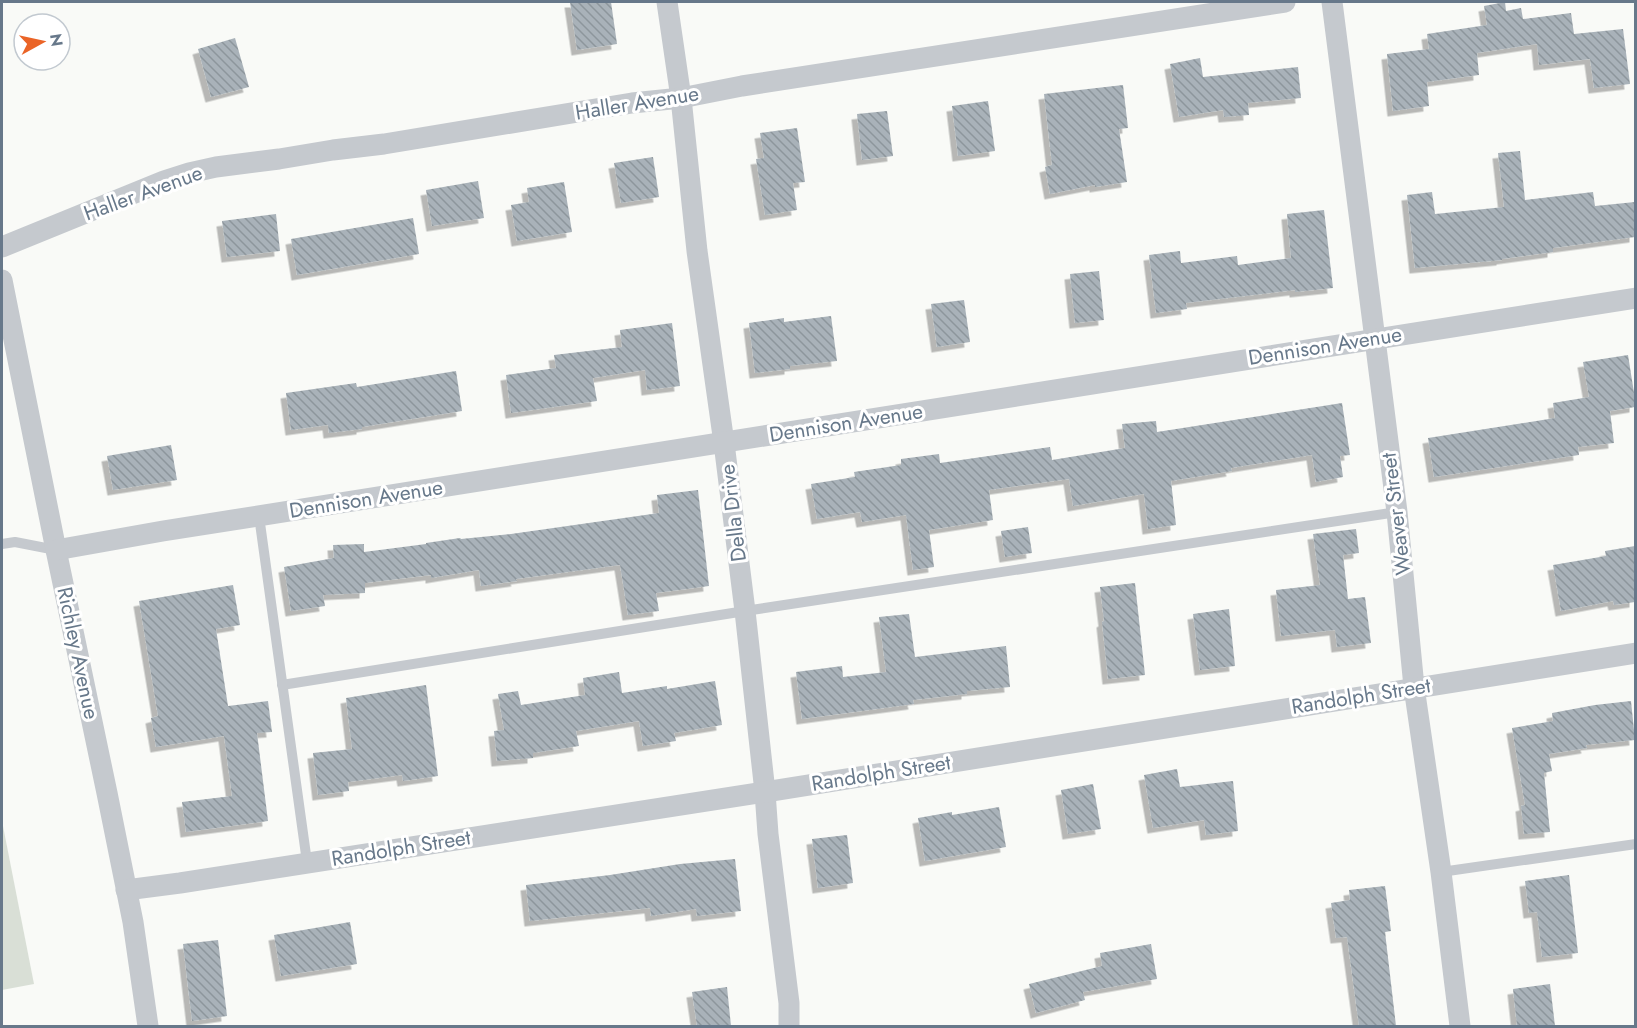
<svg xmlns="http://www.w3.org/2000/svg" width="1637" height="1028" font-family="Jost,sans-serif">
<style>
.green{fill:#d9dfd6}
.building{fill:url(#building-back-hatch);filter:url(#shadow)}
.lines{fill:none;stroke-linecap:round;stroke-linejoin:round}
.service{stroke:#c5c9ce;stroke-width:10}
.minor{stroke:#c5c9ce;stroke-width:21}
.labels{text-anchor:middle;stroke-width:6;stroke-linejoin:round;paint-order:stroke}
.street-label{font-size:21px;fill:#67788a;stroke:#fff}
</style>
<defs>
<pattern id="building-back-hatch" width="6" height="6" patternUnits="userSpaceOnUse" patternTransform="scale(1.5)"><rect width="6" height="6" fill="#a9b2b9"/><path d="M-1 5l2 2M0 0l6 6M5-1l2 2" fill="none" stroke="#8d969c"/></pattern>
<filter id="shadow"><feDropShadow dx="-5.5" dy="5.5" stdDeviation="0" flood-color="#0004"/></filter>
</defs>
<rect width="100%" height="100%" fill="#f9faf7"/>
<path class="green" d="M2 821 34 984 2 990Z"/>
<g class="building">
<path d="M570 2H611L617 44 577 50Z"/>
<path d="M1505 2 1506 11 1521 8 1523 19 1571 13 1574 34 1623 29 1630 84 1594 88 1590 59 1539 65 1537 44 1477 53 1479 75 1427 82 1429 106 1393 111 1387 54 1429 49 1427 34 1487 25 1484 6Z"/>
<path d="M235 38 249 87 211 97 198 49Z"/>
<path d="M1200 58 1203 77 1298 67 1301 98 1248 103 1249 115 1224 117 1223 110 1179 117 1170 64Z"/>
<path d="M1123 85 1128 128 1119 129 1127 182 1095 187V185L1050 194 1045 167 1052 165 1044 94Z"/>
<path d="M988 101 995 151 958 156 952 106Z"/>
<path d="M887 111 893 156 862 160 857 114Z"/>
<path d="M797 128 805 182 793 183 797 210 765 215 756 159 764 158 760 133Z"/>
<path d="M1520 151 1525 200 1593 192 1595 206 1635 202V237L1553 248V252L1502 259V260L1415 268 1407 195 1432 192 1435 214 1504 207 1498 153Z"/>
<path d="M653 157 659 197 621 203 614 163Z"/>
<path d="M478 181 484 218 432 226 426 190Z"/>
<path d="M564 182 572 232 517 241 511 205 529 202 527 188Z"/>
<path d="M1324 210 1333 288 1295 292V290L1186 303 1187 309 1156 313 1149 255 1180 251 1181 263 1237 256 1238 265 1291 258 1287 214Z"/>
<path d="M276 214 280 251 227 257 222 221Z"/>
<path d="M413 218 419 254 297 275 291 239Z"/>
<path d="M1099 271 1104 320 1075 323 1070 274Z"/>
<path d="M964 300 970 342 937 347 931 304Z"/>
<path d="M831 316 837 361 790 366V369L755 373 749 323 784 318V322Z"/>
<path d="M672 323 680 386 647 390 645 370 593 378 597 401 511 413 506 375 556 368 554 355 622 347 620 330Z"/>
<path d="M1628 355 1635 399V407L1610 411 1614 443 1578 447 1579 455 1434 477 1428 438 1555 418 1553 403 1589 397 1583 362Z"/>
<path d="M456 371 462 411 362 427V429L329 433 328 425 291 430 286 393 356 383 357 387Z"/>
<path d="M1342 403 1350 455 1340 456 1343 477 1316 482 1312 455 1231 468 1232 471 1171 481 1176 525 1148 529 1144 494 1073 506 1069 479 989 490 993 520 929 530 934 567 913 570 906 515 862 522 860 512 817 519 811 484 855 477 854 472 901 465V459L939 454 940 463 1050 447 1052 460 1125 448 1122 424 1156 421 1157 432Z"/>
<path d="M171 445 177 480 113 490 107 456Z"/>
<path d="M698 490 709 586 656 593 659 611 628 615 620 565 516 579 517 581 481 586 479 570 431 578V575L365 583V593L323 595 325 606 291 611 284 567 334 558 333 545 364 544V552L426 544V543L460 538 461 539 511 534 659 513 657 495Z"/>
<path d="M1028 527 1032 553 1005 557 1001 531Z"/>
<path d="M1356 529 1359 553 1343 555 1348 599 1365 597 1371 643 1337 647 1335 630 1281 636 1276 590 1320 585 1313 534Z"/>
<path d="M1635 546V602L1614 605 1613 601 1561 611 1553 565 1606 556 1605 551Z"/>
<path d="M1135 583 1145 675 1108 679 1102 622 1104 621 1100 587Z"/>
<path d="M233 585 240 625 216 629 228 706 268 701 272 732 257 733 268 821 186 832 182 802 232 796 224 736 156 747 151 718 158 716 139 601Z"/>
<path d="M1229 609 1235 666 1200 670 1193 614Z"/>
<path d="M909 614 915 657 1006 646 1010 687 967 691V694L913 700 914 704 802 719 796 672 842 666 843 677 886 672 879 617Z"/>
<path d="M619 672 622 693 667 686V689L715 681 722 725 674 733 676 741 643 746 639 721 576 731 579 746 533 753V758L497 761 494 731 504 730 498 694 518 691 521 705 585 695 583 678Z"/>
<path d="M426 685 438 776 403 781 402 775 348 782 349 791 318 795 313 753 352 749 346 698Z"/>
<path d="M1631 701 1635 740 1586 745 1587 748 1549 754 1552 771 1544 773 1550 832 1524 834 1521 806 1525 805 1512 728 1553 721 1552 713 1595 705Z"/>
<path d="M1177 769 1180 787 1233 781 1238 831 1206 835 1204 820 1153 828 1144 775Z"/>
<path d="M1093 784 1101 829 1068 834 1061 790Z"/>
<path d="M999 807 1006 847 925 861 918 818 952 812V815Z"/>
<path d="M847 835 853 883 818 888 812 839Z"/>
<path d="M735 859 741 911 697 916 696 909 651 916 650 908 530 921 526 885 610 875 680 864Z"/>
<path d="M1569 875 1578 953 1542 957 1537 912 1529 913 1525 881Z"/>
<path d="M1385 886 1391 931 1385 932 1396 1026H1359L1347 937 1336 938 1331 903 1350 900 1349 890Z"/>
<path d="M350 922 357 964 281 976 274 935Z"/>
<path d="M218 940 227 1016 192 1021 183 944Z"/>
<path d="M1151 944 1157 979 1083 992 1085 1000 1036 1013 1029 984 1102 966 1100 953Z"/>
<path d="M1550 984 1555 1026H1517L1513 989Z"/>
<path d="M727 987 731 1026H697L692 992Z"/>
</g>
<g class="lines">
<g class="service">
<path d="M259 516 307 862"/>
<path d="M2 544 15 542 56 550"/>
<path d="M282 685 745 611 1397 512"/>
<path d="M1441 872 1636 844"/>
</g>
<g class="minor">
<path d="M667 2 681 98 697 251 724 443 745 611 765 792 768 834 789 1003V1026"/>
<path d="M1332 2 1397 512 1414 687 1441 872 1460 1026"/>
<path d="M2 247 164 181 189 173 216 167 279 159 333 150 384 144 632 103 681 98 742 86 1285 2"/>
<path d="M2 280 56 550 107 793 133 922 148 1026"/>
<path d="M56 550 163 531 1636 298"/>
<path d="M126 890 180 883 765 792 1636 653"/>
</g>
</g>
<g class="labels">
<g class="street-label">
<text transform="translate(637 103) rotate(-9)" y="7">Haller Avenue</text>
<text transform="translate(143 193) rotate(-20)" y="7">Haller Avenue</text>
<text transform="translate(1325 346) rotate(-9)" y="7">Dennison Avenue</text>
<text transform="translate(846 423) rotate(-9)" y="7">Dennison Avenue</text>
<text transform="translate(366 499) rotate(-9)" y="7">Dennison Avenue</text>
<text transform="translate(733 513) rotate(-97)" y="7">Della Drive</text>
<text transform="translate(1396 514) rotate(-97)" y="7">Weaver Street</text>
<text transform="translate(78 653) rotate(78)" y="7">Richley Avenue</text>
<text transform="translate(1361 696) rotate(-9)" y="7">Randolph Street</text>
<text transform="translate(881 773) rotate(-9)" y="7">Randolph Street</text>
<text transform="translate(401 848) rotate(-9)" y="7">Randolph Street</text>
</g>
</g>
<rect width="1637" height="1028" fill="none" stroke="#67788a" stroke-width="6"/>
<g transform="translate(42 42) rotate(82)"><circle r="28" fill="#ffffff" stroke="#c2c9d0" stroke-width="1.5"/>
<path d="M0-4.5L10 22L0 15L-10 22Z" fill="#ea6427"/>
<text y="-9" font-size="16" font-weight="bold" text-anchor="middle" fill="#67788a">N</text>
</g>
</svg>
